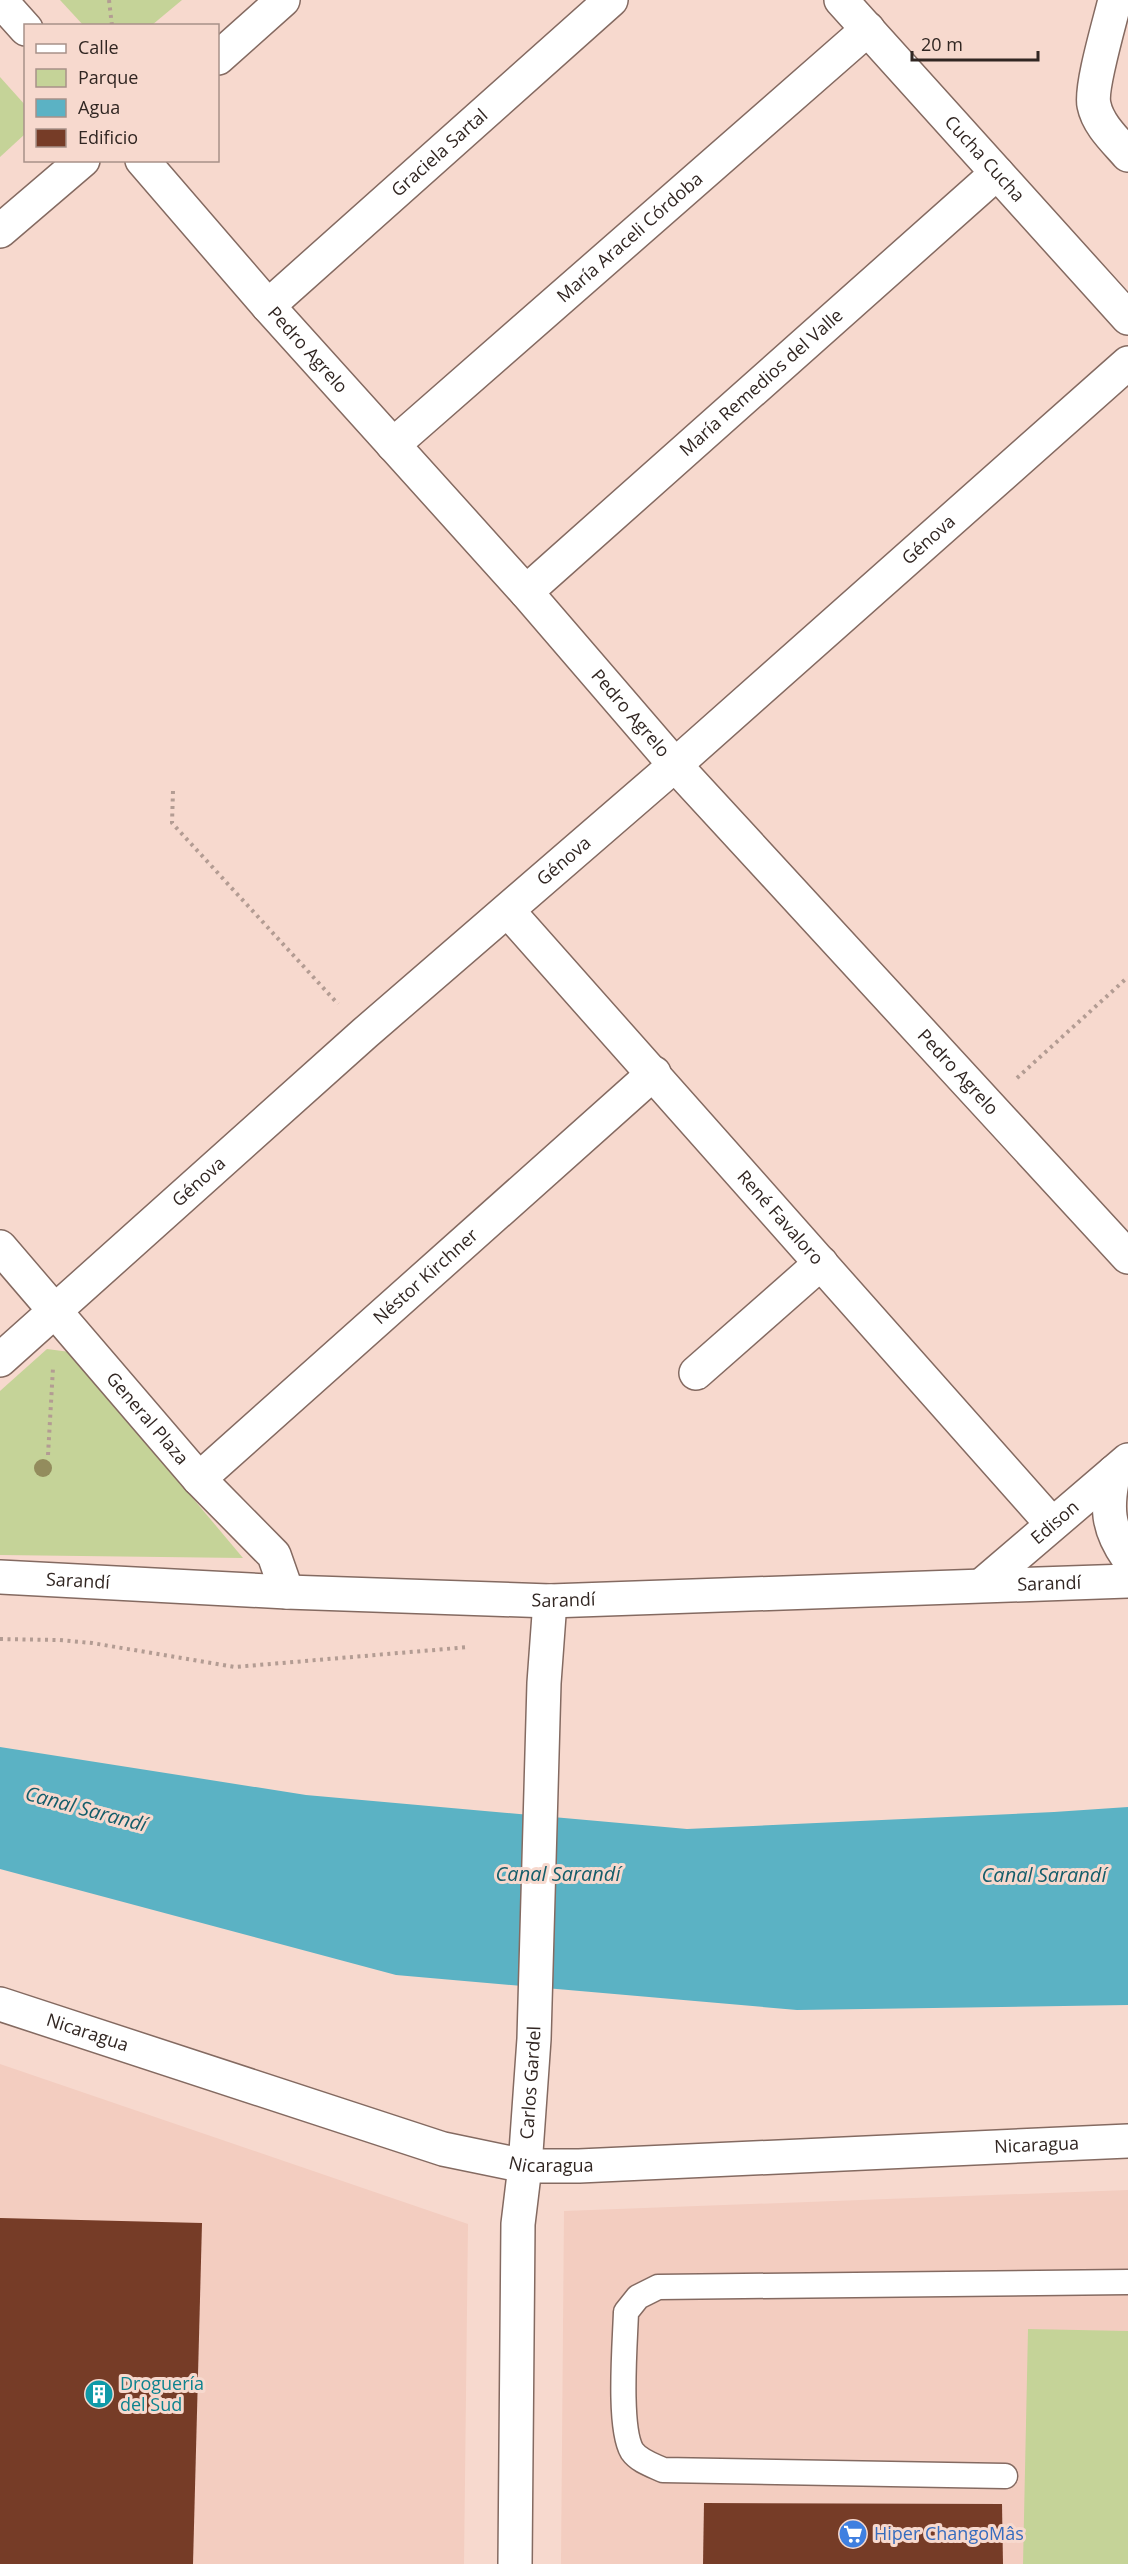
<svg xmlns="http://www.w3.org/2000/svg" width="1128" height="2564" font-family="'Open Sans',sans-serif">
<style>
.built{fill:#f3cdc0}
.green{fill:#c5d398}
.water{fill:#5bb2c4}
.building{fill:#763c27}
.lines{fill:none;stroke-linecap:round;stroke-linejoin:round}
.service-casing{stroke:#846a61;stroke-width:27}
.minor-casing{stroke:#846a61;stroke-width:36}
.secondary-casing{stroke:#846a61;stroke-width:36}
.path{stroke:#b39c93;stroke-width:4;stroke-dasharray:3 4.5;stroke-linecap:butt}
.service{stroke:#fff;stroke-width:24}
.minor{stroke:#fff;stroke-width:33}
.secondary{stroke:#fff;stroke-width:33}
.tree{fill:#938c5d}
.labels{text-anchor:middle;stroke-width:6;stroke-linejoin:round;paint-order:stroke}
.street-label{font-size:18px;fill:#312622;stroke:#f7d9ce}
.culture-label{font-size:18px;fill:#0d838f;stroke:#f7d9ce;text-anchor:start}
.shop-label{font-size:18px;fill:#366cbe;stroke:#f7d9ce;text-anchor:start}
.water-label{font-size:20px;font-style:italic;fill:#145d6a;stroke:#f7d9ce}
</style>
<rect width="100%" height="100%" fill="#f7d9ce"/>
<g class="built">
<path d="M0 2064 468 2224 464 2564H0Z"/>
<path d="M1128 2190V2564H561L564 2211Z"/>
</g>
<g class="green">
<path d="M60 0H182L152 25 84 26Z"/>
<path d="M0 77 26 106 25 134 0 157Z"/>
<path d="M47 1349 70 1352 243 1558 0 1555V1391Z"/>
<path d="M1028 2329 1128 2331V2564H1023Z"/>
</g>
<path class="water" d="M0 1747 306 1795 687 1829 1054 1812 1128 1807V2005L797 2010 396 1975 0 1869Z"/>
<g class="building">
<path d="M0 2218 202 2223 193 2564H0Z"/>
<path d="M704 2503 1002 2504 1003 2564H703Z"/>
</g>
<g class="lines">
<g class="service-casing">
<path id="service" d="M1005 2476 663 2470C652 2465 639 2461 632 2451 618 2427 625 2343 626 2312L638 2297 658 2287 1128 2282"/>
</g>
<g class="minor-casing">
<g id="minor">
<path d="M0 0 26 29"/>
<path id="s1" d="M841 0 1128 318"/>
<path d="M1115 0C1110 21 1090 88 1094 105 1098 125 1116 141 1128 155"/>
<path d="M218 58 283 0"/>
<path id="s2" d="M142 160 268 306 526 592 675 765 1128 1257"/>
<path d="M0 231 83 160"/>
<path id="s3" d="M268 306 611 0"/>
<path id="s4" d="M393 445 868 29"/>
<path id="s5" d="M526 592 997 173"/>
<path id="s6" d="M508 911 1052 1524"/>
<path id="s7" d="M0 1247 199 1479 274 1555 287 1592"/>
<path id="s8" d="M0 1360 365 1033 675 765 1128 363"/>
<path d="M696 1373 821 1263"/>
<path d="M1114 1472C1106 1507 1107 1528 1128 1558"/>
<path id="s9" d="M199 1479 654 1073"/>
<path id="s10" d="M0 1577 287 1592 550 1601 1128 1581"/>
<path id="s11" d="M982 1585 1128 1460"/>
<path id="s12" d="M515 2564 518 2224 525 2166 534 2039 544 1683 550 1601"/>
</g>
</g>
<g class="secondary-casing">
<g id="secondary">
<path id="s13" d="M0 2004 443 2149 525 2166H579L1128 2141"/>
</g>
</g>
<g class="path">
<path d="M109 0 112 26"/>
<path d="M173 791 172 823 338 1004"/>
<path d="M1017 1078 1128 977"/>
<path d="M48 1455 53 1368"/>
<path d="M0 1639 59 1640 92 1643 235 1667 469 1647"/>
</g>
<use href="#service" class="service"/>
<use href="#minor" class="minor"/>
<use href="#secondary" class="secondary"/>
</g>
<circle class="tree" cx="43" cy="1468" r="9"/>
<defs>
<g id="building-disc" transform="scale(1.5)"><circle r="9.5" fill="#0f9aa8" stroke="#f7d9ce"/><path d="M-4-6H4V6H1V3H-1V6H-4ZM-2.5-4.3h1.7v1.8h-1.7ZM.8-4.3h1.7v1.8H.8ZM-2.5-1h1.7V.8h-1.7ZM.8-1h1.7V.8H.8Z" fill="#fff"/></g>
<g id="supermarket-disc" transform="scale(1.5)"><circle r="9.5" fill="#3f7fe0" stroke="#f7d9ce"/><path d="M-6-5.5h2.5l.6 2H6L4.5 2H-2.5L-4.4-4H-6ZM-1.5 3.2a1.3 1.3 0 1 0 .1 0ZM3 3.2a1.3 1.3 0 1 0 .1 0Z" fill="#fff"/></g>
</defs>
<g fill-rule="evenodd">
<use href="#building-disc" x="99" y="2394"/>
<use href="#supermarket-disc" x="853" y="2534"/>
</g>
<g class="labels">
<g class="street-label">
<text dy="6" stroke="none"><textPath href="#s3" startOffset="230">Graciela Sartal</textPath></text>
<text dy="6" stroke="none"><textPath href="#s1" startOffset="214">Cucha Cucha</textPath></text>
<text dy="6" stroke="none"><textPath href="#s4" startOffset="315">María Araceli Córdoba</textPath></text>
<text dy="6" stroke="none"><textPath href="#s2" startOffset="252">Pedro Agrelo</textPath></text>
<text dy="6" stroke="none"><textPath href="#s5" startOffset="315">María Remedios del Valle</textPath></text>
<text dy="6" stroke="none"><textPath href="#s8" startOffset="1239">Génova</textPath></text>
<text dy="6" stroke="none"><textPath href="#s2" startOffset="738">Pedro Agrelo</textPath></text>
<text dy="6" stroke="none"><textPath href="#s8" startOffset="753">Génova</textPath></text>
<text dy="6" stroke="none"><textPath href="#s2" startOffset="1224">Pedro Agrelo</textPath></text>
<text dy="6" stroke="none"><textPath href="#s8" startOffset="267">Génova</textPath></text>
<text dy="6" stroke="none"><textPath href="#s6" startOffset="410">René Favaloro</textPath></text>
<text dy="6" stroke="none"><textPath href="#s9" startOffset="304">Néstor Kirchner</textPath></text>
<text dy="6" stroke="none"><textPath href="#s7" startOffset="226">General Plaza</textPath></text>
<text dy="6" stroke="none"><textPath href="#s11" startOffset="96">Edison</textPath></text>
<text dy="6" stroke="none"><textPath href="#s10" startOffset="78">Sarandí</textPath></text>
<text dy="6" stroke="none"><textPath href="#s10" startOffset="1050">Sarandí</textPath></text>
<text dy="6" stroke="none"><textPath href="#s10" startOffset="564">Sarandí</textPath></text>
<text dy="6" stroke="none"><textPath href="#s13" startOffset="92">Nicaragua</textPath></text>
<text dy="6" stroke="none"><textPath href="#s12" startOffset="482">Carlos Gardel</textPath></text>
<text dy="6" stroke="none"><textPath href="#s13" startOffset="1062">Nicaragua</textPath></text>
<text dy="6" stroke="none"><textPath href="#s13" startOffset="576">Nicaragua</textPath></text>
</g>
<g class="culture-label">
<text x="120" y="2390">Droguería<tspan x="120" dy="21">del Sud</tspan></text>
</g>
<g class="shop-label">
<text x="874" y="2540">Hiper ChangoMâs</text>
</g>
<g class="water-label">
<text transform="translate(86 1809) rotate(15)" y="7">Canal Sarandí</text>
<text x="558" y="1881">Canal Sarandí</text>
<text x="1044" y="1882">Canal Sarandí</text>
</g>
</g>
<rect x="24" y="24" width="195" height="138" fill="#f7d9ce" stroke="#a89189" stroke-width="1.5"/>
<rect x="36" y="44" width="30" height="9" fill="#ffffff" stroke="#a89189" stroke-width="1.5"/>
<text x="78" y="54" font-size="18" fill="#312622">Calle</text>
<rect x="36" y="69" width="30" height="18" fill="#c5d398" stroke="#a89189" stroke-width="1.5"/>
<text x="78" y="84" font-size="18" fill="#312622">Parque</text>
<rect x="36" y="99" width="30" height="18" fill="#5bb2c4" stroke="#a89189" stroke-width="1.5"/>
<text x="78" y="114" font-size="18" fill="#312622">Agua</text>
<rect x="36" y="129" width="30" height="18" fill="#763c27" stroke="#a89189" stroke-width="1.5"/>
<text x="78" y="144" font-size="18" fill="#312622">Edificio</text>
<path d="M912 51v9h126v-9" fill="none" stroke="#312622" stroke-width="3"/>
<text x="921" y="51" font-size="18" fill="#312622" stroke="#f7d9ce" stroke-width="4.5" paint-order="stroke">20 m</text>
</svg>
